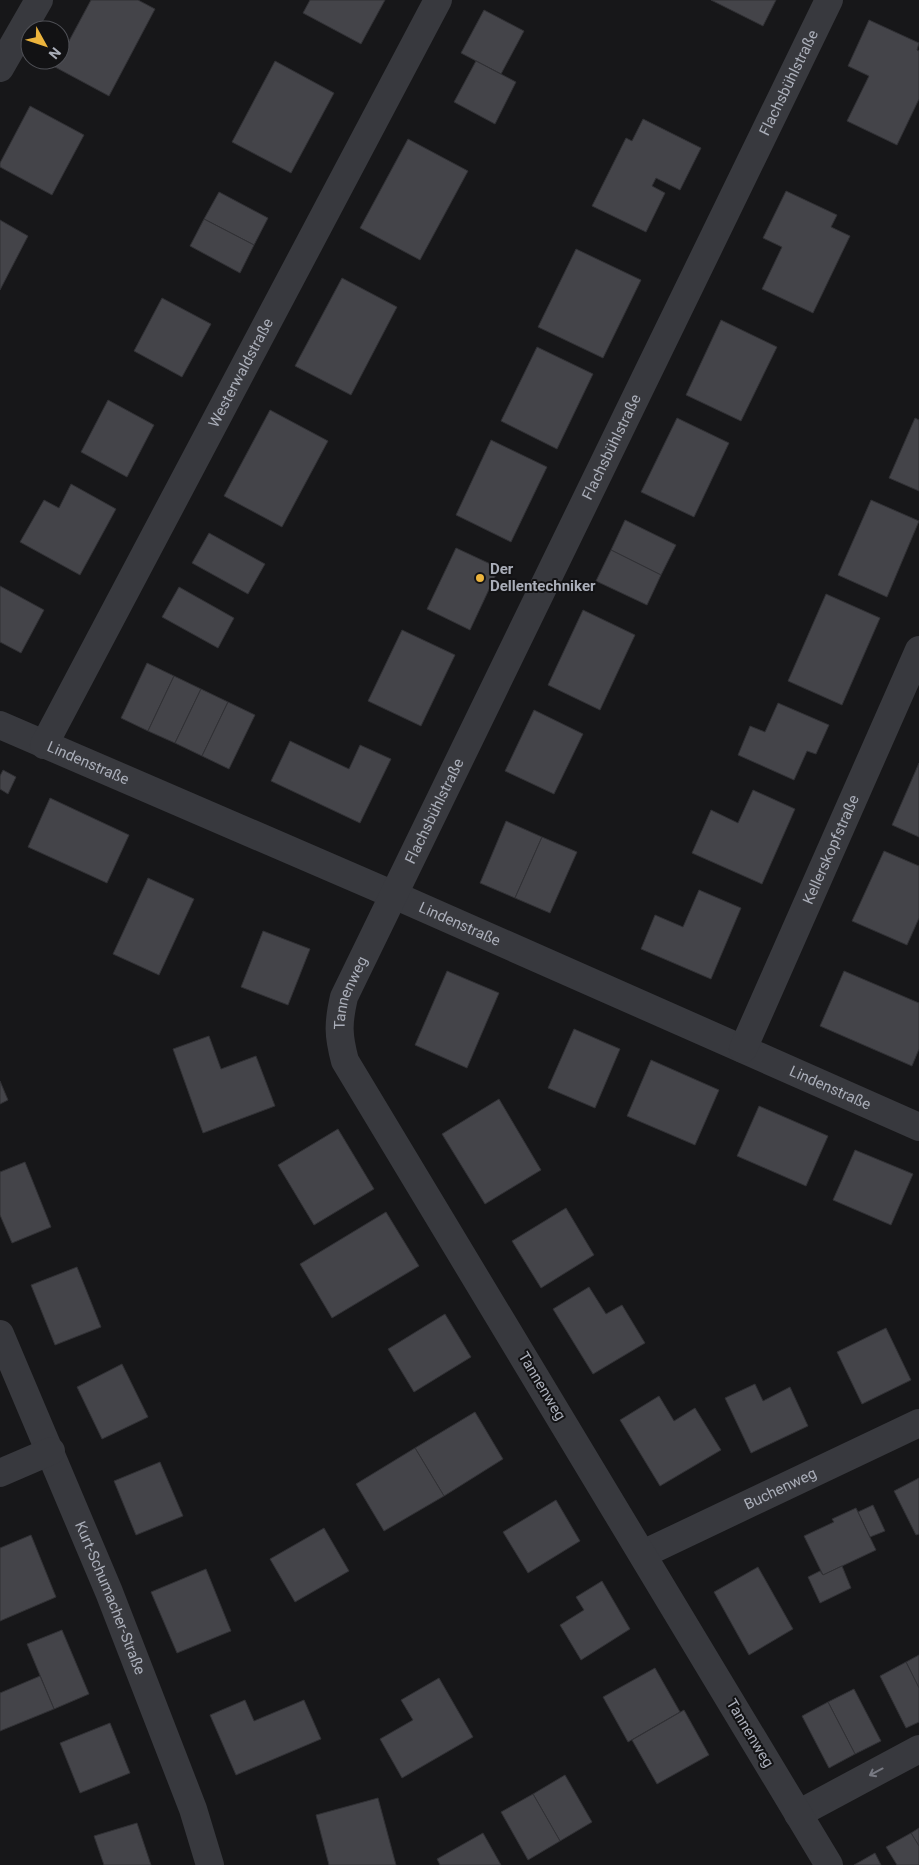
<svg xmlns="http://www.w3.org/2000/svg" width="919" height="1865" font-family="Roboto,sans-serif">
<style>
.building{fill:#444449;stroke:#313135}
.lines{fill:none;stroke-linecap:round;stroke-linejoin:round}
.minor{stroke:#38393e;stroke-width:28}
.oneway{stroke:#777982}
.poi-dot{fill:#ecb43d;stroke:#121214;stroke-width:2}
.labels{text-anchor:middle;stroke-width:4;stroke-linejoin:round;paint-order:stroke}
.street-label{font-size:15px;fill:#aaaeb9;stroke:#121214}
.poi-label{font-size:15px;font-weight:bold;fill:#aaaeb9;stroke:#121214;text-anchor:start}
</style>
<rect width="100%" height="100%" fill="#171719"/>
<g class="building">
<path d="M91 0H138L155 9 109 96 55 67Z"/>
<path d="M310 0H385L361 44 303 13Z"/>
<path d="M711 0H776L763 26Z"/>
<path d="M484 10 524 31 501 74 461 53Z"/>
<path d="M869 20 919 43 917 50 919 51V99L897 145 847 121 869 76 848 66Z"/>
<path d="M275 61 334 93 291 173 232 142Z"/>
<path d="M476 61 516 82 495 124 454 102Z"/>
<path d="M30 106 84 135 52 195 0 167V163Z"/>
<path d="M643 119 701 148 680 190 656 178 652 186 665 193 646 232 592 206 626 138 632 141Z"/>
<path d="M408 139 468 171 420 260 360 228Z"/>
<path d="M786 191 837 215 831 227 850 236 813 313 762 289 782 247 763 238Z"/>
<path d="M219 192 268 218 254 245 204 219Z"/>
<path d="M204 219 254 245 240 273 190 246Z"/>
<path d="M0 220 28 236 0 290Z"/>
<path d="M576 249 641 280 603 358 538 327Z"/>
<path d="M342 278 397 307 351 395 295 366Z"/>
<path d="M162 298 211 324 182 377 134 351Z"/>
<path d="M721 320 777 347 741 421 686 395Z"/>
<path d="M537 347 593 374 557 449 501 421Z"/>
<path d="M108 400 154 425 127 477 81 452Z"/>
<path d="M270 410 328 441 282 527 224 496Z"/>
<path d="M677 418 729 443 694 517 641 492Z"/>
<path d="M915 418 919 420V491L889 478Z"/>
<path d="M491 440 547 467 511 542 456 515Z"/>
<path d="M71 484 116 509 80 575 20 542 44 500 59 508Z"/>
<path d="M871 500 919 521 887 597 838 575Z"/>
<path d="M625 520 676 545 661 575 611 550Z"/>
<path d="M209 533 265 564 248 594 192 563Z"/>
<path d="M456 548 499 568 470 630 427 609Z"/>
<path d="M611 550 661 575 647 605 596 581Z"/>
<path d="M0 586 44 610 21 653 0 642Z"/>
<path d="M179 587 234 618 218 648 162 617Z"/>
<path d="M826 594 880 618 842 705 788 681Z"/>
<path d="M583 610 635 635 600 710 548 685Z"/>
<path d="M402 630 455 655 421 726 368 701Z"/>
<path d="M147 663 174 676 148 731 121 718Z"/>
<path d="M174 676 201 689 175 743 148 731Z"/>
<path d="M201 689 228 702 202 756 175 743Z"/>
<path d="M228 702 255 715 229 769 202 756Z"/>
<path d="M778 703 829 725 816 754 807 751 794 780 738 755 750 726 765 732Z"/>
<path d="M534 710 583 734 554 794 505 771Z"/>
<path d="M290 741 349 769 360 745 391 759 360 823 271 781Z"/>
<path d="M919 763V837L892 825Z"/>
<path d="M3 770 16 777 8 794 0 789V776Z"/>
<path d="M753 790 795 809 762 884 692 853 711 810 738 823Z"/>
<path d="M50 798 129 835 107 883 28 847Z"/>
<path d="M506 821 542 837 515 898 480 883Z"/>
<path d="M542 837 577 852 550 913 515 898Z"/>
<path d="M884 851 919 866V918L907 945 852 921Z"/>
<path d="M148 878 194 899 159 975 113 954Z"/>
<path d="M699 890 741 908 711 979 641 949 655 915 683 927Z"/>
<path d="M263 931 310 949 288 1005 241 987Z"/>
<path d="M447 971 499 993 467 1068 415 1045Z"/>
<path d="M844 971 919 1003V1049L912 1066 820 1026Z"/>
<path d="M574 1029 620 1049 595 1108 548 1088Z"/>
<path d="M209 1036 221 1069 256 1056 275 1106 203 1133 173 1049Z"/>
<path d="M651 1060 719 1090 695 1145 627 1116Z"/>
<path d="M0 1081 8 1100 0 1104Z"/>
<path d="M499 1099 541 1170 485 1204 442 1134Z"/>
<path d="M759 1106 828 1136 806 1186 737 1156Z"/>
<path d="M338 1129 374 1189 314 1225 278 1165Z"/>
<path d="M855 1150 913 1174 891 1225 833 1200Z"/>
<path d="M25 1162 51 1227 12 1243 0 1215V1172Z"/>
<path d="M566 1208 594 1255 541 1288 512 1241Z"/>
<path d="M386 1212 419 1266 332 1318 300 1264Z"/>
<path d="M77 1267 101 1327 55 1345 31 1285Z"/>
<path d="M589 1287 606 1314 622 1305 645 1343 593 1374 553 1309Z"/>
<path d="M445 1314 471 1357 414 1392 388 1349Z"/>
<path d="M886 1328 911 1380 862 1404 837 1352Z"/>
<path d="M122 1364 148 1417 102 1439 77 1387Z"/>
<path d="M755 1384 763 1401 790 1387 808 1426 751 1453 725 1398Z"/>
<path d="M659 1396 674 1421 695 1408 721 1450 660 1486 620 1420Z"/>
<path d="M475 1412 503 1459 444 1496 415 1448Z"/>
<path d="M415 1448 444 1496 384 1531 356 1484Z"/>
<path d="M160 1462 183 1516 136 1535 114 1481Z"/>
<path d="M919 1478V1534L916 1535 894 1491Z"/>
<path d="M556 1500 580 1541 528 1573 503 1532Z"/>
<path d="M873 1505 885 1531 870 1537 858 1512Z"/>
<path d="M856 1508 876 1550 823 1575 804 1536 834 1522 832 1519Z"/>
<path d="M324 1528 349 1571 295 1602 270 1559Z"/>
<path d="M31 1535 56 1597 0 1621V1548Z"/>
<path d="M842 1566 851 1588 820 1603 808 1577 820 1571 823 1575Z"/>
<path d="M758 1567 793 1629 749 1655 714 1592Z"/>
<path d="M206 1569 231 1631 177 1653 151 1592Z"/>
<path d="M602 1581 630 1629 581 1660 560 1625 584 1610 576 1597Z"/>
<path d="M62 1630 89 1694 54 1709 27 1644Z"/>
<path d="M919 1655V1688L906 1662Z"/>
<path d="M906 1662 919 1688V1722L906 1728 880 1676Z"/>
<path d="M655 1668 680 1712 628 1742 603 1697Z"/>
<path d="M40 1676 54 1709 0 1731V1693Z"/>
<path d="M439 1678 473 1737 402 1778 380 1739 413 1720 401 1700Z"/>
<path d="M854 1689 881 1741 855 1754 828 1702Z"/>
<path d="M245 1700 254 1721 304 1700 321 1739 236 1775 210 1715Z"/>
<path d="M828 1702 855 1754 829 1768 802 1716Z"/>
<path d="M684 1710 709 1755 657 1784 632 1740Z"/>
<path d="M110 1723 130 1773 80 1793 60 1743Z"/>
<path d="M565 1775 592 1822 560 1841 533 1794Z"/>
<path d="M533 1794 560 1841 528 1860 501 1812Z"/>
<path d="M378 1798 396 1865H329L316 1815Z"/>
<path d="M137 1823 151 1865H104L94 1836Z"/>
<path d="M919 1828V1846L911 1833Z"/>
<path d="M483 1833 501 1865H440L437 1859Z"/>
<path d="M911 1833 919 1846V1865H897L886 1847Z"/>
<path d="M875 1853 881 1865H854Z"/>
</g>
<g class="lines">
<g class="minor">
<path d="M0 68 39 0"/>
<path id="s1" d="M0 725 394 895 919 1127"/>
<path id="s2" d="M44 745 438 0"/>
<path id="s3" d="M743 1049 919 650"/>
<path id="s4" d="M0 1334 109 1592 193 1809 210 1865"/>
<path d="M0 1473 51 1451"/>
<path id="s5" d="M643 1554 919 1423"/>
<path d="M798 1814 919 1749"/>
<path id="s6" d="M829 1865 345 1061C338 1035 338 1023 344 997L829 0"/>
</g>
</g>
<defs><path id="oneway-shaft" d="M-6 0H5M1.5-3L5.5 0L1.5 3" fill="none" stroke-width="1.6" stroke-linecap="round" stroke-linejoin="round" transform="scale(1.25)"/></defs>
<use class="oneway" href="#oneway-shaft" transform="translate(876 1772) rotate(152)"/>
<circle class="poi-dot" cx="480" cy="578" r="5"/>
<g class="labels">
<g class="street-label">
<text dy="5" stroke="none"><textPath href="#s6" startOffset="2020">Flachsbühlstraße</textPath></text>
<text dy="5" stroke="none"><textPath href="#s2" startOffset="421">Westerwaldstraße</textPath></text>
<text dy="5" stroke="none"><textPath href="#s6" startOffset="1615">Flachsbühlstraße</textPath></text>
<text dy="5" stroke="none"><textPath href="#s1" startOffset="96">Lindenstraße</textPath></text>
<text dy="5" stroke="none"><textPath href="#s6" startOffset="1210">Flachsbühlstraße</textPath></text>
<text dy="5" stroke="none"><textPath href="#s3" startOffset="218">Kellerskopfstraße</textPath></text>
<text dy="5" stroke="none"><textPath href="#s1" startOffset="501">Lindenstraße</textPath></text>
<text dy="5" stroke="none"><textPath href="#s6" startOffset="1009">Tannenweg</textPath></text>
<text dy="5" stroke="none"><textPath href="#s1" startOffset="906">Lindenstraße</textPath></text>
<text transform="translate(542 1386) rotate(59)" y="5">Tannenweg</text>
<text dy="5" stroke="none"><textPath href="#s5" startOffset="152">Buchenweg</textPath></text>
<text dy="5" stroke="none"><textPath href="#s4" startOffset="286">Kurt-Schumacher-Straße</textPath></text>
<text transform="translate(750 1733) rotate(59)" y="5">Tannenweg</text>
</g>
<g class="poi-label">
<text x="490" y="574">Der<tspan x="490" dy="17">Dellentechniker</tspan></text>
</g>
</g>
<g transform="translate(45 45) rotate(130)"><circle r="24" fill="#121214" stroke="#4f5056"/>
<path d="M0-4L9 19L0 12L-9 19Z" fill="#ecb43d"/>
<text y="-8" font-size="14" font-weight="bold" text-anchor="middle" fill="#aaaeb9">N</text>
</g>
</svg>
